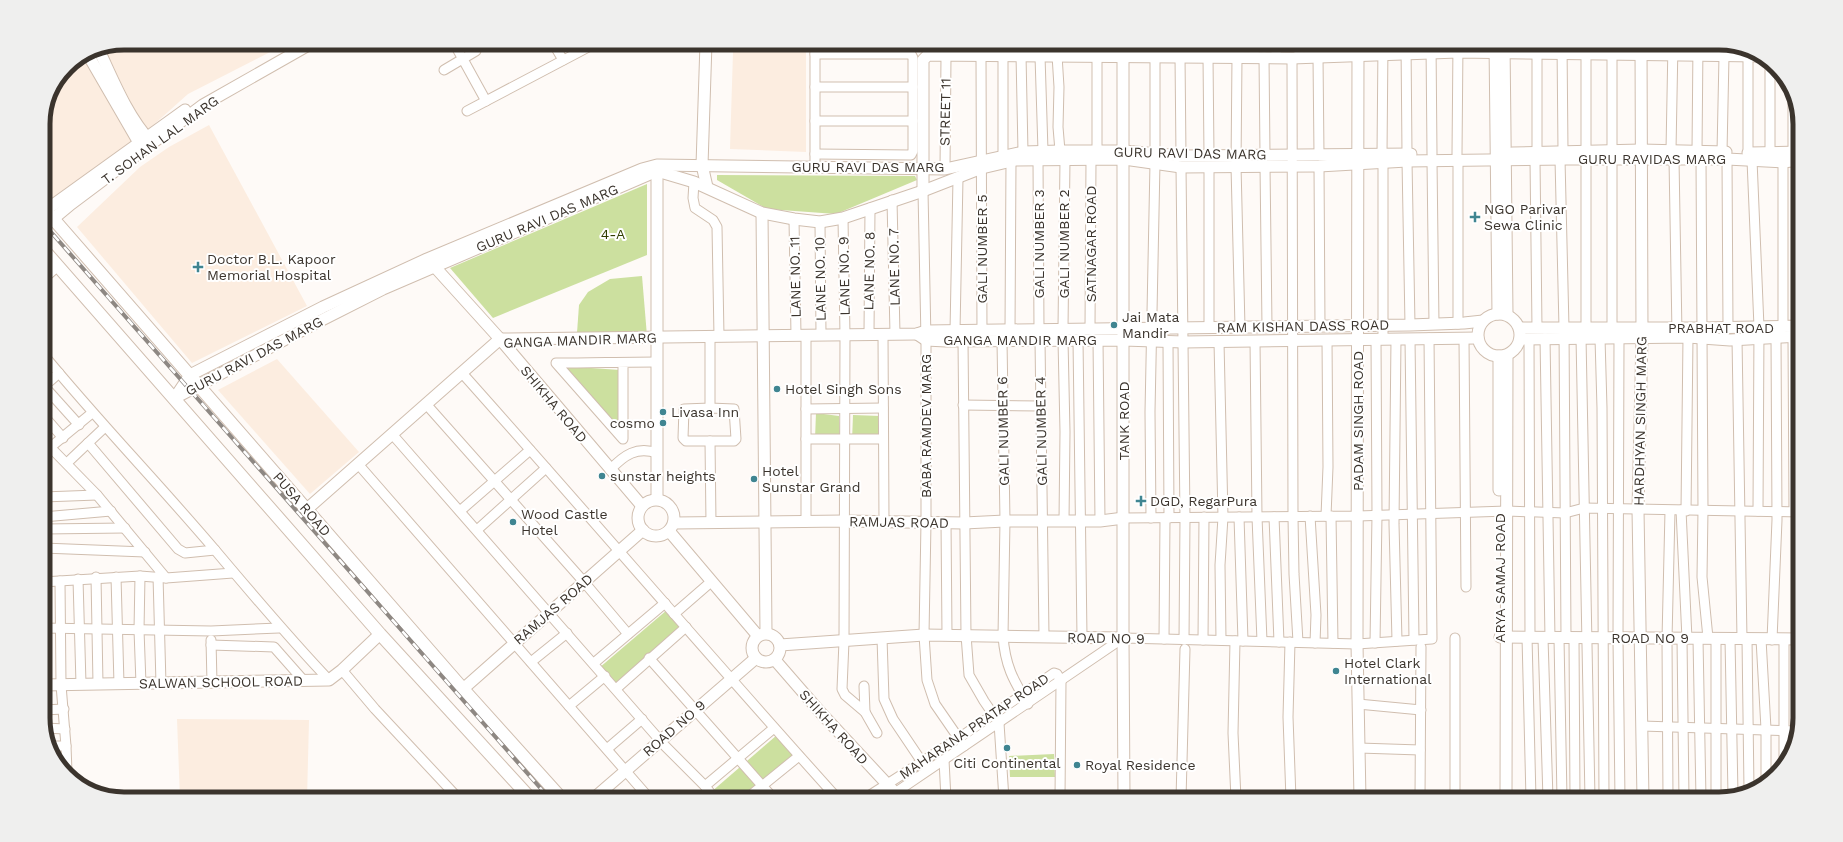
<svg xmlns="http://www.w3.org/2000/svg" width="1843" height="842" font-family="'Work Sans',sans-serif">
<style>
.built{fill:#fcede0}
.green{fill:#cce09f}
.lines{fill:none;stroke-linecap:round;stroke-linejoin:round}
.minor-casing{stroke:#d0beaf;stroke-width:11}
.tertiary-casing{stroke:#d0beaf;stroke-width:13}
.secondary-casing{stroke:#d0beaf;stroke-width:14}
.minor{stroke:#fff;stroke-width:9}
.tertiary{stroke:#fff;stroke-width:11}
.secondary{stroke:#fff;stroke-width:12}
.rail-casing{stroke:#8e8883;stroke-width:4}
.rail{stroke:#fff;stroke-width:2.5;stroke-dasharray:8;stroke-linecap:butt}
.poi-dot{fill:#3f8591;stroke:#fff;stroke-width:1.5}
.labels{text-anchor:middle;stroke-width:4;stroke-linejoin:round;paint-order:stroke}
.street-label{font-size:14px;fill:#3b342d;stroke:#fff}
.poi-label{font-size:14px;fill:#3b342d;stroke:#fff;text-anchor:start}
.park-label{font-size:14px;fill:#313e01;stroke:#fff}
.rim{fill:none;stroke:#3b342d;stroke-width:5}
</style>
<rect width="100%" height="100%" fill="#fefaf7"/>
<g class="built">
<path d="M124 43H288L188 94 55 213 43 198V119L49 93 67 67 93 49Z"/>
<path d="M806 45V152L730 149 733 52Z"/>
<path d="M209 125 307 306 192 363 77 227 140 167 169 147Z"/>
<path d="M277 359 359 452 310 494 218 390Z"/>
<path d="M177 719 309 720 307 799H180Z"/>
</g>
<g class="green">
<path d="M717 175 915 176 917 180 836 214 767 209 717 180Z"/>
<path d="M647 184V255L493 318 450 268Z"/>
<path d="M642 276 647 336 577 333 579 305 588 292 610 279Z"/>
<path d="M562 366 620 370 619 430Z"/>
<path d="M816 413 839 416 840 440 815 439Z"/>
<path d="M853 415 880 416 881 443 852 441Z"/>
<path d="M667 610 686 633 618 691 599 668Z"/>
<path d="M777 735 796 757 747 799H715L710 793Z"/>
<path d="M1054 754 1055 777H1010L1009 756Z"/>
</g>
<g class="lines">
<g class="minor-casing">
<g id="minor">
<path d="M454 43 486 101"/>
<path d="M553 43 563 60"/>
<path d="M1155 43V154"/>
<path d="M1254 43V57"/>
<path d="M1276 43V57"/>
<path d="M1323 43 1324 57"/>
<path d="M1406 43 1407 154"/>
<path d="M1431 43 1432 154"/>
<path d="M1537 43V152"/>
<path d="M1562 43 1563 151"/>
<path d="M1748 49V153"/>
<path d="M1021 55 1023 152"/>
<path d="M1057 55 1059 87 1058 127 1060 151"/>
<path d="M981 56 982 337"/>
<path d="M1003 56V155"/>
<path d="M1040 56 1043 151"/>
<path d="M1180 56 1181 156"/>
<path d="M1722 56V44"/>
<path d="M1208 57 1209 155"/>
<path d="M1237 57 1236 166 1240 327"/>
<path d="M1264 57 1265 155"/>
<path d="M1299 57V43"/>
<path d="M1318 57 1319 155"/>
<path d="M1292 58 1293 517 1294 574 1298 642"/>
<path d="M1770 65V153"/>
<path d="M444 70 476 51"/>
<path d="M815 87H913"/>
<path d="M1793 98V152"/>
<path d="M467 111 596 43"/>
<path d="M815 121H913"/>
<path d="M1671 150 1673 43"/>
<path d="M1097 151V56"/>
<path d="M1697 151 1698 43"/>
<path d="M1722 152 1724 56"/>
<path d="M815 154 911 155 913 151V58L911 54H815"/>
<path d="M1382 154 1383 43"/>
<path d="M1457 154 1458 43"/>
<path d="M1038 159 1039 330"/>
<path d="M1560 159 1564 328 1566 637"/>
<path d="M1674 159 1677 334"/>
<path d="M1701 159 1703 510 1702 577 1708 638"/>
<path d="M1727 159 1728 327"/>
<path d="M1535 160 1537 328"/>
<path d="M1752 160 1759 327 1758 511"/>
<path d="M1407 161 1410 325"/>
<path d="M1432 161 1434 324"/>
<path d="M1458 161V324"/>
<path d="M1383 162V339"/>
<path d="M1265 166 1267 326"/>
<path d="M1319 166 1320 326"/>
<path d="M815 167V43"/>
<path d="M1181 167 1185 518 1184 640"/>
<path d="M945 169 946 56"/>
<path d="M694 182 693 198 695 208 713 220 717 227 719 336"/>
<path d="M923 191 926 340V522L924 635 927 680 935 704 964 746"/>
<path d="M892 200 895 334"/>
<path d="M843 218 845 335 844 641 842 689 845 695 865 712 877 733"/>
<path d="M794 219 796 335"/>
<path d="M820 222 821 335"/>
<path d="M43 279 58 266"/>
<path d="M1209 327V167"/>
<path d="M1586 328V43"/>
<path d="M1612 328V43"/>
<path d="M1063 329 1065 159"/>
<path d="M1090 329 1091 159"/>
<path d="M1010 330 1011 161"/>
<path d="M955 331 958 178"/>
<path d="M869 334 870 208"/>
<path d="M883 334 884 522"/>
<path d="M806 335V522"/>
<path d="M1793 336 1794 512"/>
<path d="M1581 337 1590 799"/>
<path d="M1464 338 1466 587"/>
<path d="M1545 338 1550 638"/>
<path d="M1600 338 1602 408 1604 799"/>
<path d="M1619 338 1618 639 1620 799"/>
<path d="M1396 339 1394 524 1397 641"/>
<path d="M1410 339 1414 640"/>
<path d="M1529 339 1530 637"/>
<path d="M1737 339 1742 639"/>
<path d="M1040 340 1044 637"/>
<path d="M1063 340 1065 432 1064 521"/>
<path d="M1078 340 1082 637"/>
<path d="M1098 340 1100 521"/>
<path d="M963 341 966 635 969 675 984 701 999 723 1004 799"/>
<path d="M1002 341 1005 521 1003 636C1005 665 1013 680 1028 704"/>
<path d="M1255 341 1257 517 1262 641"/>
<path d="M1168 342 1169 518"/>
<path d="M1219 342 1223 517 1220 565 1221 640"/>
<path d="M43 354C98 421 159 484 215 550 252 594 289 638 329 680"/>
<path d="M623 363V439L556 363C590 363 623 362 657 362"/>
<path d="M462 373C588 514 711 658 838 799"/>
<path d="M43 385 79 425"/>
<path d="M43 387 59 373"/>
<path d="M426 404 584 582 628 634"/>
<path d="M963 405 1041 406"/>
<path d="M710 408 734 409 736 439 734 441H686L683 438 684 409 710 408V336"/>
<path d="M806 409 883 408"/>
<path d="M43 415 63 438"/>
<path d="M105 427 88 443 178 549 185 553 215 550"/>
<path d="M392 434 665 746 705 786 715 799"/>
<path d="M806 439H883"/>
<path d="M710 441 711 523"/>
<path d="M51 448 97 495 166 578"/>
<path d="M47 450 92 413"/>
<path d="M67 463 88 443"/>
<path d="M358 464 650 799"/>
<path d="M610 470C624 455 637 446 657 453"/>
<path d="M43 497 97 495"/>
<path d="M1681 510 1687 639"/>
<path d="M460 511 530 450"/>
<path d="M1686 511 1688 337"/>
<path d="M1310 516 1316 615 1315 643"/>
<path d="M1326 516 1328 467 1327 340"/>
<path d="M1331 516 1333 643"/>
<path d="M43 517 111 511"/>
<path d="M1239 517 1243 641"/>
<path d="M1274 517 1279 642"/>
<path d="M1124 518 1358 516 1507 511 1565 513 1584 508 1800 512"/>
<path d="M1151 518 1150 412 1155 163"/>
<path d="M946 522 947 635"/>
<path d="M43 529 125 528"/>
<path d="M477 530 546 468"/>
<path d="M43 548 145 552"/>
<path d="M140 576 166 578 233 573"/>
<path d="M158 576 161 684"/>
<path d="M96 577 98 684"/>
<path d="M116 577 119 684"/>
<path d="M78 579 81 684"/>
<path d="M60 581 61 685 66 746 67 772"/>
<path d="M43 582 140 576 139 630 141 684"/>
<path d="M674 614 712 581"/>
<path d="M43 628 211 631 279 628"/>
<path d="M1527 637 1531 799"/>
<path d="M882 638 884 699 893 719 924 765"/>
<path d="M1543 638 1548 799"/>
<path d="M1559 638 1562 799"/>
<path d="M1574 638 1575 799"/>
<path d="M1164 639 1165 518"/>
<path d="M1682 639 1684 799"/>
<path d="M1698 639 1701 799"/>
<path d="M1716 639V799"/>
<path d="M1730 639 1733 795"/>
<path d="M1747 639 1749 790"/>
<path d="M1761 639 1766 729V782"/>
<path d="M1784 639V761"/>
<path d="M211 640 212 683"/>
<path d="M1203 640 1204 517"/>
<path d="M1772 640 1777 520 1776 337 1783 327V162"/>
<path d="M1235 641 1233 733 1236 799"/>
<path d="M1290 642 1288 717 1291 799"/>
<path d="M1375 643 1377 515 1376 339"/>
<path d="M211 645 274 647 304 681"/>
<path d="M649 658 774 799"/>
<path d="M531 662 567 633"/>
<path d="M594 663 665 603"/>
<path d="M342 670 375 709 459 799"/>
<path d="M864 686 865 712"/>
<path d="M616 689 686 627"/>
<path d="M1358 704 1421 710"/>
<path d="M569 706 605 676"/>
<path d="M43 710 64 709"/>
<path d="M1642 726 1797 731"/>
<path d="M45 728 65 729"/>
<path d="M52 746H66"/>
<path d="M1359 748 1420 750"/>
<path d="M607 749 642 719"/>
<path d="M944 760 946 799"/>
<path d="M705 786 774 728"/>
<path d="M746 799 799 756"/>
<path d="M864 799 959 738 1054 673 1057 674 1061 681"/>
<path d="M886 799 1123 638 1357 644 1432 639 1429 338"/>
<path d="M1060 799 1061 681"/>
<path d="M1181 799 1185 649"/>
<path d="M1420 799 1421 647"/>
<path d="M1455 799V638"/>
<path d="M1668 799 1667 639 1670 511"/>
</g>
</g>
<g class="tertiary-casing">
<g id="tertiary">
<path d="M706 43 702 165 707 187"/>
<path d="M1123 43V638L1124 799"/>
<path d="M1358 43 1357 644 1360 799"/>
<path d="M1495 43 1498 314"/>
<path d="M1504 43 1507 314"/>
<path d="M1641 43 1642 337 1638 510 1643 799"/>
<path d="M98 48C113 80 127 116 151 142"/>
<path d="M87 53 142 148"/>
<path d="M1512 153 1641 150 1726 152"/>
<path d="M1748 153 1800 152"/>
<path d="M923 191V60L928 55 1292 58 1458 52 1759 56"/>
<path d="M46 210 185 110"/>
<path d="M762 213 766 633"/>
<path d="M53 219 71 204 203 105 312 43"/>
<path d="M434 266 500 339 642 506"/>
<circle cx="1499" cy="335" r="21"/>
<path d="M1520 328H1702L1800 326"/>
<path d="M917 334 926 340 946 341 1124 340 1183 342 1478 338"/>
<path d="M1520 339 1688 337 1730 340 1800 336"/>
<path d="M1499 356V490"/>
<path d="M176 396 190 375 323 307 427 259 642 169 657 165 945 169 1023 152 1060 151H1124L1181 156 1411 154"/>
<path d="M175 398 316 323 383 289 657 171 694 182 762 213 794 219 820 222 843 218 923 191 982 168 1016 160 1124 159 1181 167 1319 166 1407 161 1567 159H1727L1783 162 1800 160"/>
<path d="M657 499V171"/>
<circle cx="656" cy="518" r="18"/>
<path d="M306 510 500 339 917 334 926 331 1410 325 1464 323 1483 321"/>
<path d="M674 523 844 521 964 523 1005 521H1100L1124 518"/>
<path d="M669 531 758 636"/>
<circle cx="766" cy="648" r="14"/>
<path d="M1500 637 1800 639"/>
<path d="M780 645 924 635 1123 638"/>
<path d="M775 660 821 713 901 799"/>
<path d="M43 685 329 680 342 670 380 634"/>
<path d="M463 689 643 530"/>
<path d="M593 799 756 658"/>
<path d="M1506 799 1507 355"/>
</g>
</g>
<g class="secondary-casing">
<g id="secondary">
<path d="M43 207 463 689 562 799"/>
<path d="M43 249 380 634 531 799"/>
</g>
</g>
<use href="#minor" class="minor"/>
<use href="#tertiary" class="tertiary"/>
<use href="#secondary" class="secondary"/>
<g class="rail-casing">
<path id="rail" d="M43 223 550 799"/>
</g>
<use href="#rail" class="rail"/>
</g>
<g class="poi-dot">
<path d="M1473 211h4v4h4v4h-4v4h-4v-4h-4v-4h4z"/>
<path d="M196 261h4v4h4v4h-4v4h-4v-4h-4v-4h4z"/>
<circle cx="1114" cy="325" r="4"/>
<circle cx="777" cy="389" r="4"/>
<circle cx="663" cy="412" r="4"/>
<circle cx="663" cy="423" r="4"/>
<circle cx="602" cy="476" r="4"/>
<circle cx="754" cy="479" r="4"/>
<path d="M1139 495h4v4h4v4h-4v4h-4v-4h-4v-4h4z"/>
<circle cx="513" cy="522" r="4"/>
<circle cx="1336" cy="671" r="4"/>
<circle cx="1007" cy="748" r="4"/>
<circle cx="1077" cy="765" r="4"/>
</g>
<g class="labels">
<g class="street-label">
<text transform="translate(945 112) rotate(-89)" y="5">STREET 11</text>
<text transform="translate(160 140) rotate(-36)" y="5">T. SOHAN LAL MARG</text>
<text transform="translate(1190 153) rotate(1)" y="5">GURU RAVI DAS MARG</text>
<text x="1652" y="164">GURU RAVIDAS MARG</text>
<text x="868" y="172">GURU RAVI DAS MARG</text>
<text transform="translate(547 218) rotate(-23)" y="5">GURU RAVI DAS MARG</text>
<text transform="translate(1039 244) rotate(-90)" y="5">GALI NUMBER 3</text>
<text transform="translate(1064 244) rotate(-90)" y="5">GALI NUMBER 2</text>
<text transform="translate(1091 244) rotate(-90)" y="5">SATNAGAR ROAD</text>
<text transform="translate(982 249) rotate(-90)" y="5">GALI NUMBER 5</text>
<text transform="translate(894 267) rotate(-91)" y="5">LANE NO. 7</text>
<text transform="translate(869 271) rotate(-89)" y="5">LANE NO. 8</text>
<text transform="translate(844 276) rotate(-91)" y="5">LANE NO. 9</text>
<text transform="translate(795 277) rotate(-91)" y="5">LANE NO. 11</text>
<text transform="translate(820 279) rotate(-91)" y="5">LANE NO. 10</text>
<text transform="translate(1303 326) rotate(-1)" y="5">RAM KISHAN DASS ROAD</text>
<text x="1721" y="333">PRABHAT ROAD</text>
<text transform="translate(580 340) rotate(-2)" y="5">GANGA MANDIR MARG</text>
<text x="1020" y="345">GANGA MANDIR MARG</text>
<text transform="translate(254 356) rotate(-28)" y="5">GURU RAVI DAS MARG</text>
<text transform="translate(554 404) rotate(50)" y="5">SHIKHA ROAD</text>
<text transform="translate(1124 421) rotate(-90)" y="5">TANK ROAD</text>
<text transform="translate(1358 421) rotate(-90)" y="5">PADAM SINGH ROAD</text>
<text transform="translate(1640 421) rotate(-89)" y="5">HARDHYAN SINGH MARG</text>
<text transform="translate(926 426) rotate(-90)" y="5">BABA RAMDEV MARG</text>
<text transform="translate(1003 431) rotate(-91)" y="5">GALI NUMBER 6</text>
<text transform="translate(1041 431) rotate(-91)" y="5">GALI NUMBER 4</text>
<text transform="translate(302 504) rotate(49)" y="5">PUSA ROAD</text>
<text transform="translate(899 522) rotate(1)" y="5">RAMJAS ROAD</text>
<text transform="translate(1500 578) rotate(-90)" y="5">ARYA SAMAJ ROAD</text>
<text transform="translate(553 609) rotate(-41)" y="5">RAMJAS ROAD</text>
<text transform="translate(1106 638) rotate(1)" y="5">ROAD NO 9</text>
<text x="1650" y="643">ROAD NO 9</text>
<text transform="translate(221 682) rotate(-1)" y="5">SALWAN SCHOOL ROAD</text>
<text transform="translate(974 726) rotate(-34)" y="5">MAHARANA PRATAP ROAD</text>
<text transform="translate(834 727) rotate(48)" y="5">SHIKHA ROAD</text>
<text transform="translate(674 728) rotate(-41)" y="5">ROAD NO 9</text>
</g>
<g class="poi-label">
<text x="1484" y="214">NGO Parivar<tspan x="1484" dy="16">Sewa Clinic</tspan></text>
<text x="207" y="264">Doctor B.L. Kapoor<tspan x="207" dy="16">Memorial Hospital</tspan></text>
<text x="1122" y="322">Jai Mata<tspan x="1122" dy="16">Mandir</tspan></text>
<text x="785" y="394">Hotel Singh Sons</text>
<text x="671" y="417">Livasa Inn</text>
<text x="655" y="428" text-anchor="end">cosmo</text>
<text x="762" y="476">Hotel<tspan x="762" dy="16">Sunstar Grand</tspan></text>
<text x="610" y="481">sunstar heights</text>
<text x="1150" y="506">DGD, RegarPura</text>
<text x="521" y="519">Wood Castle<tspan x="521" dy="16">Hotel</tspan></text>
<text x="1344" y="668">Hotel Clark<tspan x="1344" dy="16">International</tspan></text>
<text x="1007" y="768" text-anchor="middle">Citi Continental</text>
<text x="1085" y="770">Royal Residence</text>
</g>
<g class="park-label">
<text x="613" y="239">4-A</text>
</g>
</g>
<path d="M0 0H1843V842H0ZM124 50H1719A74 74 0 0 1 1793 124V718A74 74 0 0 1 1719 792H124A74 74 0 0 1 50 718V124A74 74 0 0 1 124 50Z" fill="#efefee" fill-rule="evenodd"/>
<path class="rim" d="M124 50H1719A74 74 0 0 1 1793 124V718A74 74 0 0 1 1719 792H124A74 74 0 0 1 50 718V124A74 74 0 0 1 124 50Z"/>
</svg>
